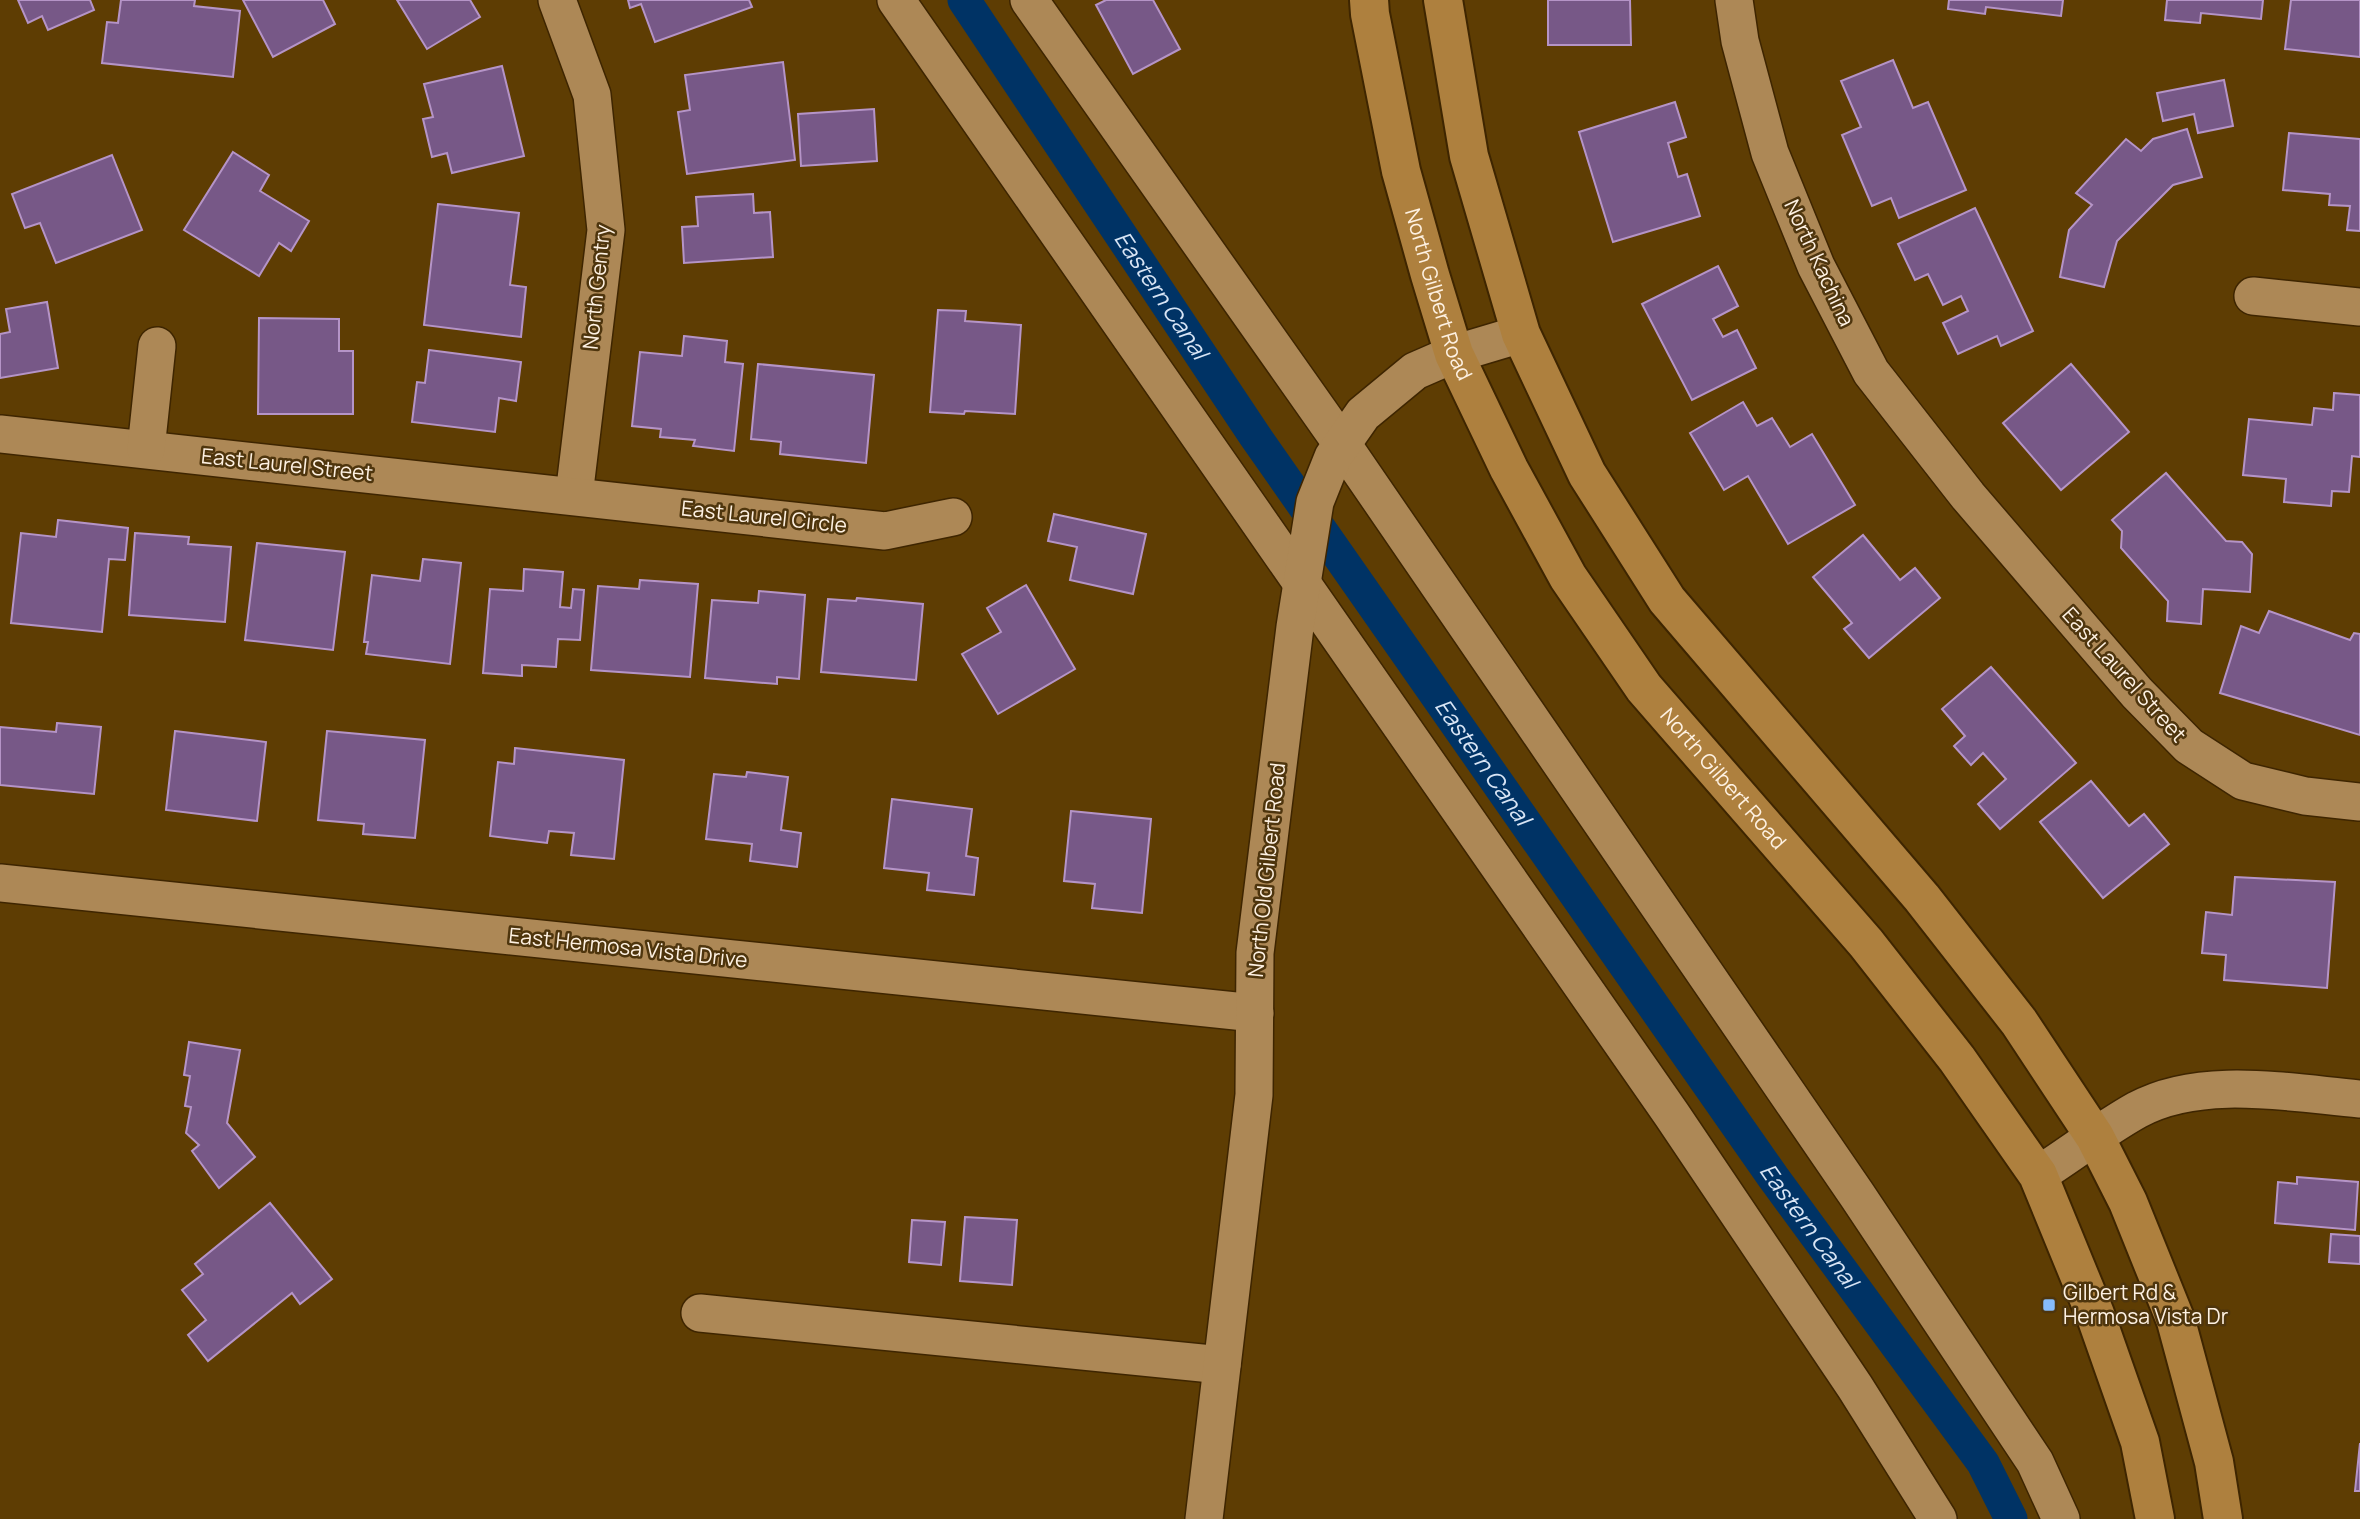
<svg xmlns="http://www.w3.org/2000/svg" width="2360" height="1519" font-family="Manrope,sans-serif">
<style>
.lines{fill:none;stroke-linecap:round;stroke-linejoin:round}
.canal{stroke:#003365;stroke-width:33}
.building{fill:#775887;stroke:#b594c7;stroke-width:2}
.minor-casing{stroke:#3e2500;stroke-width:40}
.major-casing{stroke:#3e2500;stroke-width:42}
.minor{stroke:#ad8856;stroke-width:37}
.major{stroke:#ae803e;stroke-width:38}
.poi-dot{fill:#86bbfb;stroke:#4e350d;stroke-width:2.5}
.labels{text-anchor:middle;stroke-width:5;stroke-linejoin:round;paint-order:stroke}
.street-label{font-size:21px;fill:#fef1e2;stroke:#4e350d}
.poi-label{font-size:21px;fill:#fef1e2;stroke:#4e350d;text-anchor:start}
.water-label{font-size:23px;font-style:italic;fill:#d8e5f5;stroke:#4e350d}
</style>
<rect width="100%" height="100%" fill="#5e3d03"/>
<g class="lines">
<path class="canal" id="s1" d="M964 0 1255 436 1773 1177 1983 1463 2011 1519"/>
</g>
<g class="building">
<path d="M18 0H90L94 10 48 30 42 16 28 23Z"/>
<path d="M121 0H195L194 6 240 11 233 77 102 63 107 22 118 23Z"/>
<path d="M243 0H323L335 24 273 57Z"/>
<path d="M397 0H470L480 17 427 49Z"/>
<path d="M628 0H749L752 7 655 42 641 4 630 8Z"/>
<path d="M1106 0H1153L1180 49 1133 74 1096 5Z"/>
<path d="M1548 0H1630L1631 45H1548Z"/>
<path d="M1949 0H2063L2061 16 1986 7 1985 14 1948 9Z"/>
<path d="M2167 0H2263L2261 19 2201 13 2200 23 2165 20Z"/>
<path d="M2291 0H2360V57L2285 49Z"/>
<path d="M1893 60 1913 108 1928 102 1966 190 1899 218 1891 198 1872 206 1842 135 1861 127 1841 81Z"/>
<path d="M783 62 795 160 687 174 678 112 690 110 685 75Z"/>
<path d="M502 66 524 156 452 173 447 153 432 157 423 119 433 117 424 84Z"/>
<path d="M2224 80 2233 126 2198 133 2194 114 2163 121 2157 93Z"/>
<path d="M1675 102 1686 137 1668 143 1678 177 1687 174 1700 216 1613 242 1579 132Z"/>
<path d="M874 109 877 161 801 166 798 114Z"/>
<path d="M2187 129 2202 177 2173 185 2117 241 2104 287 2060 277 2069 230 2092 205 2076 193 2126 139 2141 151 2153 139Z"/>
<path d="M2289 133 2360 139V231L2347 230 2350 206 2329 205 2330 194 2283 190Z"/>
<path d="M233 152 269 175 260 191 309 221 291 251 279 243 259 276 184 230Z"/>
<path d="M112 155 142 230 56 263 40 223 25 228 12 194Z"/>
<path d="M753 194 754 213 770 212 773 257 684 263 682 227 698 226 696 197Z"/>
<path d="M438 204 519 213 510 285 526 287 521 337 424 325Z"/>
<path d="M1975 208 2033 331 2001 346 1997 336 1958 354 1943 323 1968 311 1961 296 1943 305 1928 274 1915 280 1898 244Z"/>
<path d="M1718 266 1738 306 1713 319 1723 337 1737 330 1756 368 1692 400 1642 304Z"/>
<path d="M47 302 58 368 0 378V334L10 332 6 309Z"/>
<path d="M938 310 966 311 965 321 1021 325 1015 414 965 411 964 414 930 412Z"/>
<path d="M259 318 339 319V351H353V414H258Z"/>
<path d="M684 336 727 341 725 362 743 364 734 451 693 446 695 440 660 437 661 429 632 426 640 352 682 356Z"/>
<path d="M429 350 521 362 516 401 499 398 495 432 412 422 417 382 425 383Z"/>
<path d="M758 364 874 375 866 463 780 454 781 442 751 439Z"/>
<path d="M2071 364 2129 432 2061 490 2003 423Z"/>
<path d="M2334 393 2360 395V457L2352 456 2349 492 2332 491 2331 506 2284 502 2286 479 2243 475 2249 419 2312 425 2314 408 2333 410Z"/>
<path d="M1743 402 1757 426 1772 418 1790 447 1812 434 1855 505 1788 544 1748 476 1724 490 1690 433Z"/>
<path d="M2166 473 2226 541 2242 542 2252 554 2250 592 2203 589 2201 624 2167 621 2168 601 2121 548 2122 531 2112 520Z"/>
<path d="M1054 514 1146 534 1133 594 1070 580 1077 547 1048 541Z"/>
<path d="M58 520 128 528 125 560 109 559 102 632 11 623 21 533 56 537Z"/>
<path d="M135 533 189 537 188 544 231 547 225 622 129 615Z"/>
<path d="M1863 535 1900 580 1915 568 1940 598 1869 658 1844 629 1852 623 1813 577Z"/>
<path d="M257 543 345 552 333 650 245 640Z"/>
<path d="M423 559 461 563 450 664 366 654 368 642H364L372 575 420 581Z"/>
<path d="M524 569 563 572 560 607 571 608 573 589 584 590 580 640 558 639 556 667 522 665V676L483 673 490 589 523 591Z"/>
<path d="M640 580 698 584 690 677 591 670 598 586 639 589Z"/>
<path d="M1026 585 1075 669 998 714 962 654 1001 632 987 608Z"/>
<path d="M759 591 805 595 799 679 777 677V684L705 678 712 600 758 603Z"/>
<path d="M857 598 923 604 916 680 821 672 828 599 856 601Z"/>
<path d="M2269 611 2350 640 2354 633 2360 634V735L2220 693 2241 626 2259 633Z"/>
<path d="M1991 667 2076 763 2000 829 1978 804 2006 779 1983 753 1971 765 1954 746 1965 736 1942 709Z"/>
<path d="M57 723 101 727 94 794 0 785V727L56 732Z"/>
<path d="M175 731 266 742 257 821 166 810Z"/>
<path d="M327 731 425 740 415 838 363 834 364 824 318 820Z"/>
<path d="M515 748 624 760 614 859 571 855 574 833 549 831 547 843 490 836 498 762 514 764Z"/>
<path d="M747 772 788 777 781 830 801 833 797 867 750 861 752 844 706 839 714 774 746 777Z"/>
<path d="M2091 781 2129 826 2144 814 2169 844 2103 898 2040 822Z"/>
<path d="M892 799 972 809 966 856 978 858 974 895 927 890 929 873 884 868Z"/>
<path d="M1071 811 1151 819 1142 913 1092 908 1095 884 1064 881Z"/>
<path d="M2235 877 2335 882 2327 988 2224 980 2226 955 2202 953 2206 912 2232 915Z"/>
<path d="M189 1042 240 1050 227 1123 255 1157 219 1188 192 1151 199 1145 186 1133 191 1107 185 1106 190 1076 184 1075Z"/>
<path d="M2297 1177 2358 1182 2355 1230 2275 1223 2278 1182 2297 1184Z"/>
<path d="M270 1203 332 1279 300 1304 292 1293 208 1361 188 1335 206 1320 182 1290 203 1274 195 1264Z"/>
<path d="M965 1217 1017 1220 1012 1285 960 1281Z"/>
<path d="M912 1220 945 1222 941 1265 909 1262Z"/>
<path d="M2331 1234 2360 1236V1264L2329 1262Z"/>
<path d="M2360 1443V1491H2355Z"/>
</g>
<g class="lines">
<g class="minor-casing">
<g id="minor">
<path d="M557 0 592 95 606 230 574 496"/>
<path d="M896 0 1672 1115 1855 1387 1938 1519"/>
<path d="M1029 0 1342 444 1857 1195 2035 1462 2061 1519"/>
<path d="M1734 0 1740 41 1770 153 1816 266 1871 372 1968 496 2137 693 2189 746 2243 781 2305 796 2360 802"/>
<path d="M2253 296 2360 307"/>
<path d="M0 434 885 531 953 517"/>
<path d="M146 449 157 346"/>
<path d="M0 883 1255 1013"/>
<path d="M2038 1175C2071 1154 2103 1129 2137 1110 2201 1075 2291 1093 2360 1099"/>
<path d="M700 1313 1222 1365"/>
<path d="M1204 1519 1254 1095 1255 953 1295 627 1315 502 1333 457 1363 414 1415 371 1454 354 1521 334"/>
</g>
</g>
<g class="major-casing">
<g id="major">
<path id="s2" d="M1369 0 1370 14 1401 171 1430 275 1454 354 1509 469 1568 577 1644 688 1866 943 1957 1059 2038 1175 2095 1314 2140 1442 2155 1519"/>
<path d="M1443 0 1469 156 1521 334 1587 474 1667 600 1922 898 2019 1022 2095 1137 2128 1202 2176 1321 2214 1462 2223 1519"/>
</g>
</g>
<use href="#minor" class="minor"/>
<use href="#major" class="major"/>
</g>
<rect class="poi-dot" x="2042" y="1298" width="14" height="14" rx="3.5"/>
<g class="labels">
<g class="street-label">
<text transform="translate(1819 263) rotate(65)" y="7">North Kachina</text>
<text transform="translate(597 287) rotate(-84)" y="7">North Gentry</text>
<text dy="7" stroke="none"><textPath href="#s2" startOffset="303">North Gilbert Road</textPath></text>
<text transform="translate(287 465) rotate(6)" y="7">East Laurel Street</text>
<text transform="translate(764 517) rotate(6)" y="7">East Laurel Circle</text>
<text transform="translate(2124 675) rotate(48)" y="7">East Laurel Street</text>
<text dy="7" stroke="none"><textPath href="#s2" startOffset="870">North Gilbert Road</textPath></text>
<text transform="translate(1267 870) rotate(-84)" y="7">North Old Gilbert Road</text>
<text transform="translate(628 948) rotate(6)" y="7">East Hermosa Vista Drive</text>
</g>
<g class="poi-label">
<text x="2063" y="1300">Gilbert Rd &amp;<tspan x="2063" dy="24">Hermosa Vista Dr</tspan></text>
</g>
<g class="water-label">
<text dy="8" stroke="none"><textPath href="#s1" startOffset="355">Eastern Canal</textPath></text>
<text dy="8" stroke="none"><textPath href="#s1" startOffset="922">Eastern Canal</textPath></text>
<text dy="8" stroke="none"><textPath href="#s1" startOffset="1489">Eastern Canal</textPath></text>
</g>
</g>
</svg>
